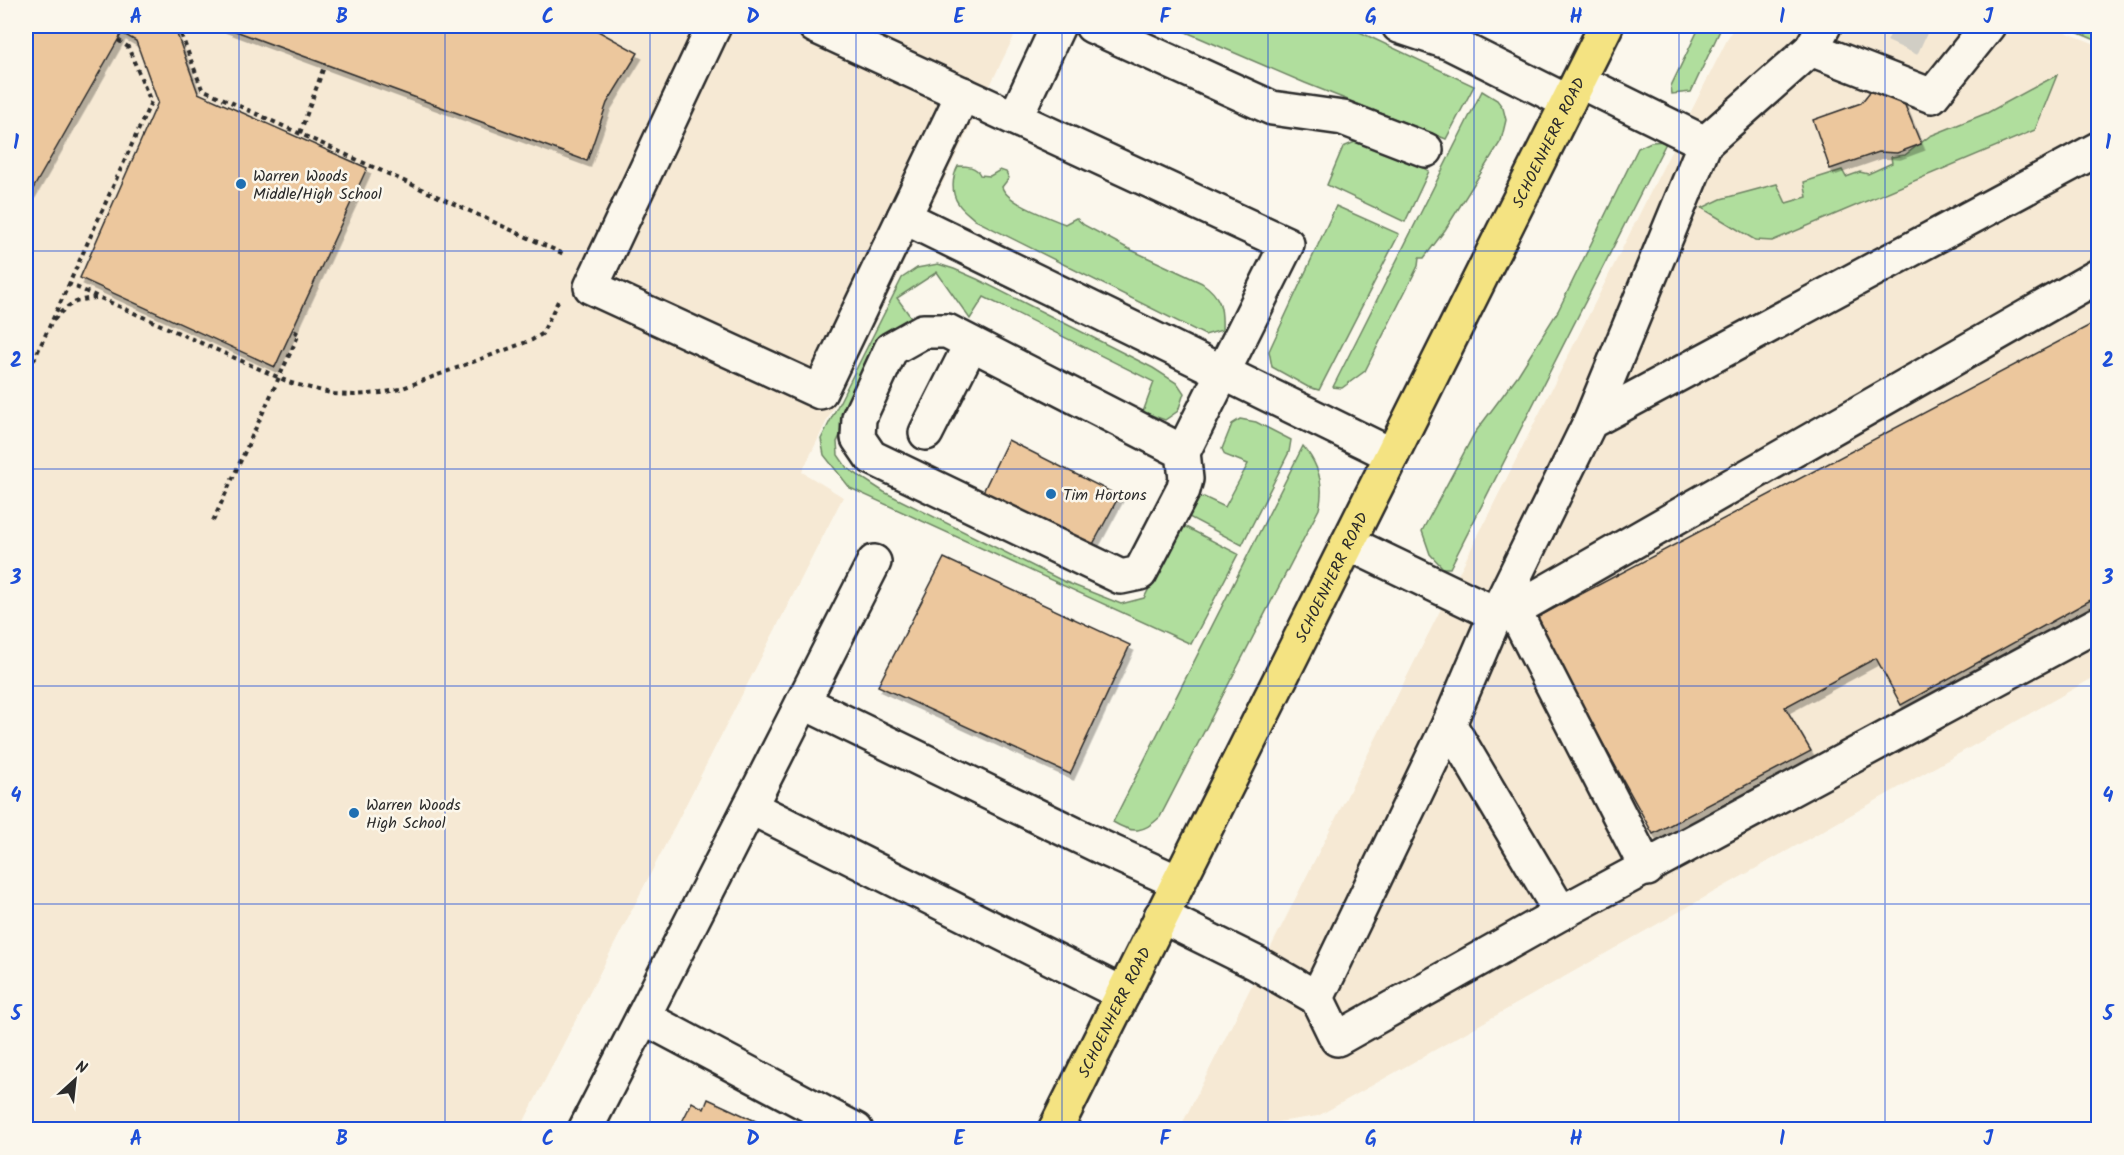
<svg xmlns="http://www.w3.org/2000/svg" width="2124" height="1155" font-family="Kalam,sans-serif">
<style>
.built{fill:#f6e9d4}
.grass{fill:#b0de9d;stroke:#6e8464;stroke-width:1.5}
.building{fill:#ecc79d;stroke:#2b2b2b;stroke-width:1.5;filter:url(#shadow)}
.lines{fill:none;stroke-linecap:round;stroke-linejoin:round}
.minor-tunnel{stroke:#d1cec5;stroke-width:33;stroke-dasharray:33 16;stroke-linecap:butt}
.minor-casing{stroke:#2b2b2b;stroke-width:38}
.major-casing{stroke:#2b2b2b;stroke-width:38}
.path{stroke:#2b2b2b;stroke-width:4;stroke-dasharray:4.5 4.5;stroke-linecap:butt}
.minor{stroke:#fbf7ec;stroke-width:33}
.major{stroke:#f4e382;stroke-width:33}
.grid{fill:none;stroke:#1d4ed8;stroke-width:1.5;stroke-opacity:0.55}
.poi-dot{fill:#1f6fb2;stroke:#fbf7ec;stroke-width:2}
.labels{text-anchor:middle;stroke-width:5;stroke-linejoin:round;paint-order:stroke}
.street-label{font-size:16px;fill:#2b2b2b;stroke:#fbf7ec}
.poi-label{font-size:16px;fill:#2b2b2b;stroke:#fbf7ec;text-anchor:start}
.neatline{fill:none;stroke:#1d4ed8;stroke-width:2}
.grid-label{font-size:20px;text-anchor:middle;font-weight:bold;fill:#1d4ed8}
</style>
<defs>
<filter id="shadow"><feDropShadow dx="3.5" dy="6" stdDeviation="0" flood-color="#0004"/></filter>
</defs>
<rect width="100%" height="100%" fill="#fbf7ec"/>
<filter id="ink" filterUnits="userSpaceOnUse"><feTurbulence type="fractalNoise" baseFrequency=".0167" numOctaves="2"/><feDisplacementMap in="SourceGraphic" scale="12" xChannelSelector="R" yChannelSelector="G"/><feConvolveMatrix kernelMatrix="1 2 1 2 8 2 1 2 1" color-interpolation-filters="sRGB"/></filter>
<g filter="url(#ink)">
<g class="built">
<path d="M26 26H1019L802 472 843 497 520 1129H26Z"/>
<path d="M1734 26H2050L2098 45V675L1318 1116 1231 1129 1179 1130Z"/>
</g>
<g class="grass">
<path d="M1172 26H1347L1474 86 1446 139 1305 83Z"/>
<path d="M1700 26H1722L1691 92 1672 94 1671 86Z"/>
<path d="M2062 26H2098V41Z"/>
<path d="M2057 75 2035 130 1772 241 1755 240 1702 208 1721 199 1777 184 1786 203 1807 197 1804 182 1842 170 1846 177 1860 172 1868 174 1892 163 1891 157 1905 155 1930 136 1987 113Z"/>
<path d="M1482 91 1497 100 1503 108 1506 120 1501 141 1445 230 1424 258H1419L1418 266 1365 371 1342 388 1333 387Z"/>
<path d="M1667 141 1450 568H1443L1430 554 1422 531 1474 434 1518 375 1558 311 1638 148 1651 142Z"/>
<path d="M1355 142C1381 145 1407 159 1429 171L1405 222 1327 185 1343 147Z"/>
<path d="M958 166C967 166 976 166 980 175L990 176 1000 170 1006 172 1009 178 1002 187C1007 203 1050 218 1065 224L1076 218 1084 225 1127 248 1202 283C1221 296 1223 308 1222 330L1205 335 975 220C970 215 961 209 958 203 951 193 952 177 958 166Z"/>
<path d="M1336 206 1399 234 1319 390 1308 387 1272 367 1269 351Z"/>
<path d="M938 264 954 269 977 279 1153 368 1178 384 1184 393 1178 411 1165 420 1143 412 1154 382 984 297 970 319 937 272 897 298 913 320 857 398 837 442 838 455 847 468 884 492 1063 581 1121 604 1144 598 1182 525 1238 554 1191 644 850 488 824 455 821 439 902 278 917 268Z"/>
<path d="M1240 419 1256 422 1291 440 1289 452 1242 545 1187 516 1194 499 1204 497 1225 507 1248 464 1225 455 1222 449 1232 424Z"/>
<path d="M1303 446C1319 465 1325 485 1319 509L1160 817C1143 833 1133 834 1113 822Z"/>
</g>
<g class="building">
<path d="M26 26H174L198 93 367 168 275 367 80 278 158 102 136 41 122 33 26 201Z"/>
<path d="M222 26H589L638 53 607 103 587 161Z"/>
<path d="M1897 86 1921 144 1897 153 1879 152 1830 169 1813 120 1861 103 1873 88Z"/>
<path d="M2098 321V596L1901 705 1876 658 1785 707 1811 751 1653 834 1534 619Z"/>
<path d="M1008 440 1119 496 1092 546 983 492Z"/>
<path d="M944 558 1130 645 1070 774 878 686Z"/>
<path d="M708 1099 775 1130H678L692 1102 704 1109Z"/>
</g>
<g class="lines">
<path class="minor-tunnel" d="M1894 26 1938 46"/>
<g class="minor-casing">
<g id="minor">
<path d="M714 26 591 287 820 392 963 94"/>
<path d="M815 26 1287 244 1183 452 1186 479 1183 490 1140 573 1121 577 871 457 858 438 859 418 891 349 923 331H947L1183 452"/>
<path d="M1092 26 1272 108 1343 118 1426 150"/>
<path d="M1399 26 1450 43 1568 102"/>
<path d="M1811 49 1932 96 1988 26"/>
<path d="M1579 81 1705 143 1811 49 1824 26"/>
<path d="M1015 118 1058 26"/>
<path d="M904 217 1392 455"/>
<path d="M1590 422 1705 143"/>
<path d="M926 433 971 344"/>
<path d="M1348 543 1496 614 1514 610 2098 276"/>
<path d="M874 562 803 702 1103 848 1178 882"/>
<path d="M1514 610 1647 869"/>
<path d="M1449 724 1561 913"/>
<path d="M750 807 1123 994"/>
<path d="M1161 916 1256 963 1317 998 1449 724 1496 614 1590 422 2098 149"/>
<path d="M1317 998 1337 1039 1561 913 2098 624"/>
<path d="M643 1017 803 702"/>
<path d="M585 1130 643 1017 856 1130"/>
</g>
</g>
<g class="major-casing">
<g id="major">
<path id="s1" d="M1055 1130 1606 26"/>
</g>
</g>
<g class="path">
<path d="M178 26 202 89 566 255"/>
<path d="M118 40 128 47 151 102 69 284 291 383 334 394 354 395 381 393 400 389 532 340 542 334 558 301"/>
<path d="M300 133 325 64"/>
<path d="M54 320C66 305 77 299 96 298"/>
<path d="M26 377 69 284"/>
<path d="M213 521 299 334 292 330"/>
</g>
<use href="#minor" class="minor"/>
<use href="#major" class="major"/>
</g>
</g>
<path class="grid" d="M239 26V1130M445 26V1130M650 26V1130M856 26V1130M1062 26V1130M1268 26V1130M1474 26V1130M1679 26V1130M1885 26V1130M26 251H2098M26 469H2098M26 686H2098M26 904H2098"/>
<g class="poi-dot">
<circle cx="241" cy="184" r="6"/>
<circle cx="1051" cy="494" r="6"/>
<circle cx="354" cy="813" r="6"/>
</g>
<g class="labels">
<g class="street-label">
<text dy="6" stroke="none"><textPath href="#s1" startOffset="1104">SCHOENHERR ROAD</textPath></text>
<text dy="6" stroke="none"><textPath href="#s1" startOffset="618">SCHOENHERR ROAD</textPath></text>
<text dy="6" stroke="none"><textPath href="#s1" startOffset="132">SCHOENHERR ROAD</textPath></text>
</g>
<g class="poi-label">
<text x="253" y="181">Warren Woods<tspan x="253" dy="18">Middle/High School</tspan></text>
<text x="1063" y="500">Tim Hortons</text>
<text x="366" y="810">Warren Woods<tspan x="366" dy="18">High School</tspan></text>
</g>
</g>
<rect width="2124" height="1155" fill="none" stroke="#fbf7ec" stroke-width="66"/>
<g transform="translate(75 1080) rotate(27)" stroke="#fbf7ec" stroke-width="4.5" paint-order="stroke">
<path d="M0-4.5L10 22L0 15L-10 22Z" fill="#2b2b2b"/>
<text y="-9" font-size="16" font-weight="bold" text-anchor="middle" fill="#2b2b2b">N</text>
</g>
<rect x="33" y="33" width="2058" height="1089" class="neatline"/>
<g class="grid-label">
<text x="136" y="23">A</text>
<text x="342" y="23">B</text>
<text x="548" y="23">C</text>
<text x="753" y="23">D</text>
<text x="959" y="23">E</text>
<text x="1165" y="23">F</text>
<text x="1371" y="23">G</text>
<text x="1576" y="23">H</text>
<text x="1782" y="23">I</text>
<text x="1988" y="23">J</text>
<text x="16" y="149">1</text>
<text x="2108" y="149">1</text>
<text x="16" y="367">2</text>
<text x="2108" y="367">2</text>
<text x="16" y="584">3</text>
<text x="2108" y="584">3</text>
<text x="16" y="802">4</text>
<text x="2108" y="802">4</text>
<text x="16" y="1020">5</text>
<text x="2108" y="1020">5</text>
<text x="136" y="1145">A</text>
<text x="342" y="1145">B</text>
<text x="548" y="1145">C</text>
<text x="753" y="1145">D</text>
<text x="959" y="1145">E</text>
<text x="1165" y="1145">F</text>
<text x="1371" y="1145">G</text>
<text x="1576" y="1145">H</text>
<text x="1782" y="1145">I</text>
<text x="1988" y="1145">J</text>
</g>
</svg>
